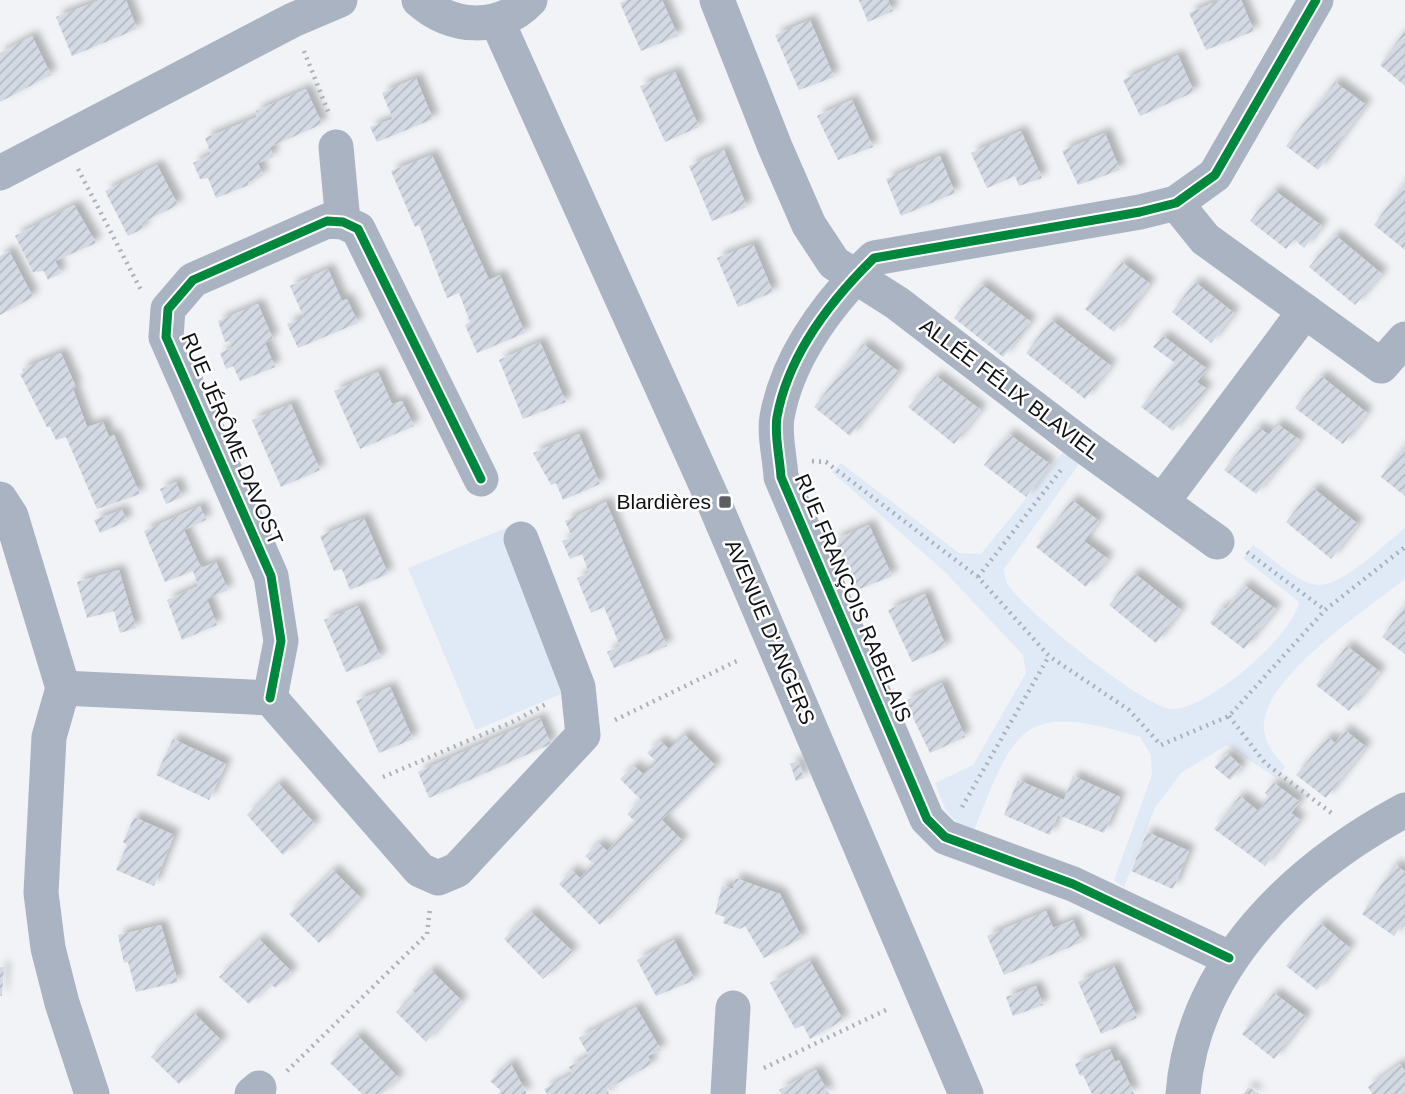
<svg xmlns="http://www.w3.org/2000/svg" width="1405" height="1094" font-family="Helvetica,sans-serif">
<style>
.park{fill:#e0eaf7}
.building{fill:url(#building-hatch);filter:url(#shadow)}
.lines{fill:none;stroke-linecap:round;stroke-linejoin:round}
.path{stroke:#aab1ba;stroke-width:4.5;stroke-dasharray:2 5;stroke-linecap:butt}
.minor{stroke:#a9b3c2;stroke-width:35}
.cycleway-casing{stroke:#fff;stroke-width:13}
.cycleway{stroke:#00873e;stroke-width:9}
.poi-dot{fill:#5e5f62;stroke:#fff;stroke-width:2.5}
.labels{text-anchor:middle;stroke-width:5;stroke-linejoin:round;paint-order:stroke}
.street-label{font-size:21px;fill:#0f1012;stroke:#fff}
.poi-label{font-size:21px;fill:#0f1012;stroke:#fff;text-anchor:end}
</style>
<defs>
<pattern id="building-hatch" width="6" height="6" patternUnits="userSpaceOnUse" patternTransform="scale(1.75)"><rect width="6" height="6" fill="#d3dae4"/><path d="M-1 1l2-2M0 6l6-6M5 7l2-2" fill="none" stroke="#b4bac3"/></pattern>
<filter id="shadow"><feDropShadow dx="6" dy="-6" stdDeviation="3.5" flood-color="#0004"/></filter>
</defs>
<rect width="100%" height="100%" fill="#f1f3f6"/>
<g class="park">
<path d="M1066 449 1082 460 1004 569C1005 574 1005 580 1008 585 1024 610 1146 710 1173 709 1208 709 1293 636 1299 602L1243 558 1253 545C1271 557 1291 578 1312 584 1337 593 1384 544 1405 528V579C1369 608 1258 680 1264 730 1266 746 1275 755 1285 767L1276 778 1227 745 1181 773 1155 808 1124 887 1114 880 1152 775 1151 755 1140 737C1021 701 1016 726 974 830 949 824 943 805 935 783L973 765 1026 673 1023 655 945 572 832 472 841 463 959 553 981 554Z"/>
<path d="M506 528 573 689 476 730 408 568Z"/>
</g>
<g class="building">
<path d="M100 0H126L137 29 72 56 56 17Z"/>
<path d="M627 0H662L678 36 641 51 620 3Z"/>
<path d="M859 0H888L893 11 868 22Z"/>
<path d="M1220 0H1241L1254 31 1206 50 1189 13Z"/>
<path d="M810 20 834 77 799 90 775 35Z"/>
<path d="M1405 31V86L1380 65Z"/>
<path d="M32 36 51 75 0 102V53Z"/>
<path d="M1178 55 1194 92 1140 116 1123 80Z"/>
<path d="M675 72 699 127 665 142 640 86Z"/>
<path d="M416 78 433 119 377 142 370 127 393 119 382 93Z"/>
<path d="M1335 82 1366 105 1318 170 1286 146Z"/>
<path d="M306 89 322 124 270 147 273 157 258 163 263 176 248 182 249 185 216 198 208 178 200 179 193 163 211 154 205 138 257 117 256 111Z"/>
<path d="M852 100 873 147 838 160 817 116Z"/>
<path d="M1021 131 1042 178 1019 186 1015 176 987 188 971 153Z"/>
<path d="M1105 133 1120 170 1078 185 1062 151Z"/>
<path d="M724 150 747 207 712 221 689 166Z"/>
<path d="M432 155 489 280 500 275 525 333 477 353 465 325 470 322 459 293 447 298 419 225 415 227 391 171Z"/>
<path d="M940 156 955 193 901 216 886 179Z"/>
<path d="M157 165 178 205 141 223 144 228 128 236 105 191Z"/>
<path d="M1405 182V250L1374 225Z"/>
<path d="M1274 190 1322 226 1304 248 1294 239 1286 249 1250 221Z"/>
<path d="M74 205 96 243 55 261 61 273 48 280 44 271 33 272 15 236Z"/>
<path d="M1335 235 1382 274 1355 305 1309 267Z"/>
<path d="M753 244 773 292 738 307 717 258Z"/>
<path d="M9 251 33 297 0 315V256Z"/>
<path d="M1122 262 1150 284 1114 332 1085 309Z"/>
<path d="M328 269 342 301 347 299 358 323 298 348 287 324 304 318 290 286Z"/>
<path d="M1195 282 1234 313 1211 343 1172 312Z"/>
<path d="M981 284 1031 322 1003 357 954 318Z"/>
<path d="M258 304 273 339 265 343 275 367 240 381 233 366 226 369 220 353 232 348 229 341 225 342 218 321Z"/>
<path d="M1051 320 1111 366 1085 399 1026 353Z"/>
<path d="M1163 336 1207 369 1197 382 1207 389 1173 431 1141 407 1175 363 1153 347Z"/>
<path d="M540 342 566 402 523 419 499 360Z"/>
<path d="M863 344 899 372 850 436 814 407Z"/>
<path d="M61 353 76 387 73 389 87 427 103 422 109 437 114 435 140 494 97 509 66 437 56 440 50 427H47L20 374 23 373 22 369Z"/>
<path d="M378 372 392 404 402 401 414 426 360 449 334 391Z"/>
<path d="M936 376 981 410 954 444 908 407Z"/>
<path d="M1321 376 1367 413 1343 444 1295 408Z"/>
<path d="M291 404 320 470 281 487 252 420Z"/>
<path d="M1277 424 1300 440 1256 494 1224 470 1258 427 1269 435Z"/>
<path d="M579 434 600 484 563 500 556 483 551 485 533 453Z"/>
<path d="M1009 434 1050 464 1026 497 984 465Z"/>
<path d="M1405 445V496L1381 477Z"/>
<path d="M176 482 182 497 166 504 160 489Z"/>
<path d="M1313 488 1358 524 1331 559 1286 522Z"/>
<path d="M1072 500 1099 521 1084 541 1108 559 1086 587 1036 547Z"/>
<path d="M606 502 667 646 614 668 607 652 620 646 604 607 591 613 577 578 589 573 582 554 570 559 562 541 572 537 565 521Z"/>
<path d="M200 506 206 520 184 530 201 568 216 562 228 590 207 599 217 625 182 640 167 600 198 586 193 571 165 582 144 531Z"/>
<path d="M122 510 127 521 100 533 94 520Z"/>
<path d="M364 518 388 574 350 590 342 569 334 571 320 536Z"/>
<path d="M869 525 892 576 857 590 834 540Z"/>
<path d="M119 570 136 628 120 633 114 611 87 618 77 582Z"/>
<path d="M1134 573 1181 610 1156 643 1109 605Z"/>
<path d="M1244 585 1276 609 1244 649 1210 623 1222 607 1226 609Z"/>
<path d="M925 594 946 647 912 662 888 610Z"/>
<path d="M358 606 381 658 346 672 324 620Z"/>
<path d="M1405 606V654L1382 637Z"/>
<path d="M1347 646 1380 672 1349 711 1316 685Z"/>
<path d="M942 683 965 737 930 753 905 701Z"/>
<path d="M390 687 413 739 379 753 356 701Z"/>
<path d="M540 718 551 744 429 798 418 772Z"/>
<path d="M1345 730 1366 747 1326 798 1296 775 1328 737 1335 743Z"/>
<path d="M684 734 716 766 662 820 683 841 600 925 559 884 572 870 580 878 594 864 585 856 599 843 607 851 636 822 627 814 641 800 620 779 634 766 643 774 656 761 647 753 660 741 669 749Z"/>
<path d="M173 739 226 764 209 800 156 775Z"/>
<path d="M1227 753 1242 767 1230 780 1214 767Z"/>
<path d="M798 761 804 778 796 781 790 764Z"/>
<path d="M1073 776 1120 797 1104 833 1058 815 1050 835 1004 815 1018 780 1064 800Z"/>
<path d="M278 783 315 824 283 855 247 815Z"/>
<path d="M1274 783 1300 802 1291 813 1300 820 1265 866 1214 829 1240 796 1258 811 1269 797 1265 793Z"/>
<path d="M134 817 174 835 154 886 116 870 127 845 123 842Z"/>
<path d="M1147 832 1189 851 1173 889 1131 871Z"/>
<path d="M1395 864 1405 872V920L1394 936 1362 914Z"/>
<path d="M333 870 361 898 319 943 289 914Z"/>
<path d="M735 878 780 894 802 938 764 958 745 926 740 929 723 923 725 917 715 914 722 886 733 889Z"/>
<path d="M1046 911 1053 928 1073 920 1082 942 1004 975 987 936Z"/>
<path d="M531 912 573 952 543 979 504 939Z"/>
<path d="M1320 923 1350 948 1317 990 1286 966Z"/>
<path d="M161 925 178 982 136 992 128 962 124 963 118 935Z"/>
<path d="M259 939 292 972 276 988 270 984 249 1004 219 977Z"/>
<path d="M674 940 695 980 656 996 637 960Z"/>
<path d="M810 961 843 1020 810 1039 803 1025 795 1029 770 983Z"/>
<path d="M1114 966 1137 1018 1101 1034 1078 982Z"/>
<path d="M0 967H4L2 996H0Z"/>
<path d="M431 970 462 1001 426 1042 396 1012 415 993 412 990Z"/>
<path d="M1036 986 1043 1005 1013 1016 1006 997Z"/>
<path d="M1274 993 1306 1017 1274 1059 1242 1034Z"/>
<path d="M636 1007 661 1050 648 1056 652 1064 607 1089 609 1094H547L544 1089 572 1074 569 1067 589 1056 579 1038Z"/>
<path d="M194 1013 222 1041 179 1084 151 1057Z"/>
<path d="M357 1035 399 1078 382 1094H362L330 1063Z"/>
<path d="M1110 1049 1115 1062 1119 1060 1134 1094H1092L1083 1075 1080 1076 1075 1064Z"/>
<path d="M510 1063 511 1064 527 1094H498L501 1091 490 1081Z"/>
<path d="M1400 1064 1405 1071V1094H1372L1368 1087Z"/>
<path d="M816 1070 829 1094H781L779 1090Z"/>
<path d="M1249 1087 1259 1094H1243Z"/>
</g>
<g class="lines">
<g class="path">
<path d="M304 51 329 114"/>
<path d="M78 169 142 292"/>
<path d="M812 461 826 462 978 577 1049 656 1129 710 1161 745 1229 716 1325 610 1405 547"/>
<path d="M1247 552 1325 610"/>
<path d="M978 577 1061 470"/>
<path d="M1229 716 1265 763 1334 815"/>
<path d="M615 720 741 659"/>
<path d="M383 777 512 722 548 703"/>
<path d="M962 807 1049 656"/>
<path d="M764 1068 888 1009"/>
<path d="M287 1071 427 934 430 908"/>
</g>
<g class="minor">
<path d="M419 0C452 29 499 32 530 0"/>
<path d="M717 0 775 147 809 225 834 263 897 303 1081 444 1217 542"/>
<path d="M497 21 712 498 966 1094"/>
<path d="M336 147 343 222"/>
<path d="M0 173 293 20 340 0"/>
<path d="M1176 203 1205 239 1381 366 1405 339"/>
<path d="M0 499 11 516 63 688 49 737 41 893 48 948 62 1003 92 1094"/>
<path d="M1162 502 1305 311"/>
<path d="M63 688 270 698 420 870 438 878 457 870 583 735 578 687 521 539"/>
<path d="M270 698 281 641 271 576 166 337 168 309 193 280 327 221 343 222 358 229 481 479"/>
<path d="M1229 958 1073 884 945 837 927 819 781 477C780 458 774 435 777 417 788 356 830 301 874 258L1140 212 1176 203 1215 175 1316 0"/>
<path d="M252 1094 259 1088"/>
<path d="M728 1094 733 1008"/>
<path d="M1183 1094C1193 964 1297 868 1405 810"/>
</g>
<g class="cycleway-casing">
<g id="cycleway">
<path d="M270 698 281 641 271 576 166 337 168 309 193 280 327 221 343 222 358 229 481 479"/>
<path d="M1229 958 1073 884 945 837 927 819 781 477C780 458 774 435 777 417 788 356 830 301 874 258L1140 212 1176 203 1215 175 1316 0"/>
</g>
</g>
<use href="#cycleway" class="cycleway"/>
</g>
<rect class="poi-dot" x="718" y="495" width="14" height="14" rx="3.5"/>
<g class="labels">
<g class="street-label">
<text transform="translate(1010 389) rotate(37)" y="7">ALLÉE FÉLIX BLAVIEL</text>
<text transform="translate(232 439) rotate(67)" y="7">RUE JÉRÔME DAVOST</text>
<text transform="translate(853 598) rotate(67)" y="7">RUE FRANÇOIS RABELAIS</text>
<text transform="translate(770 632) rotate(67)" y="7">AVENUE D'ANGERS</text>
</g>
<g class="poi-label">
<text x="711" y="509">Blardières</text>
</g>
</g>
</svg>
